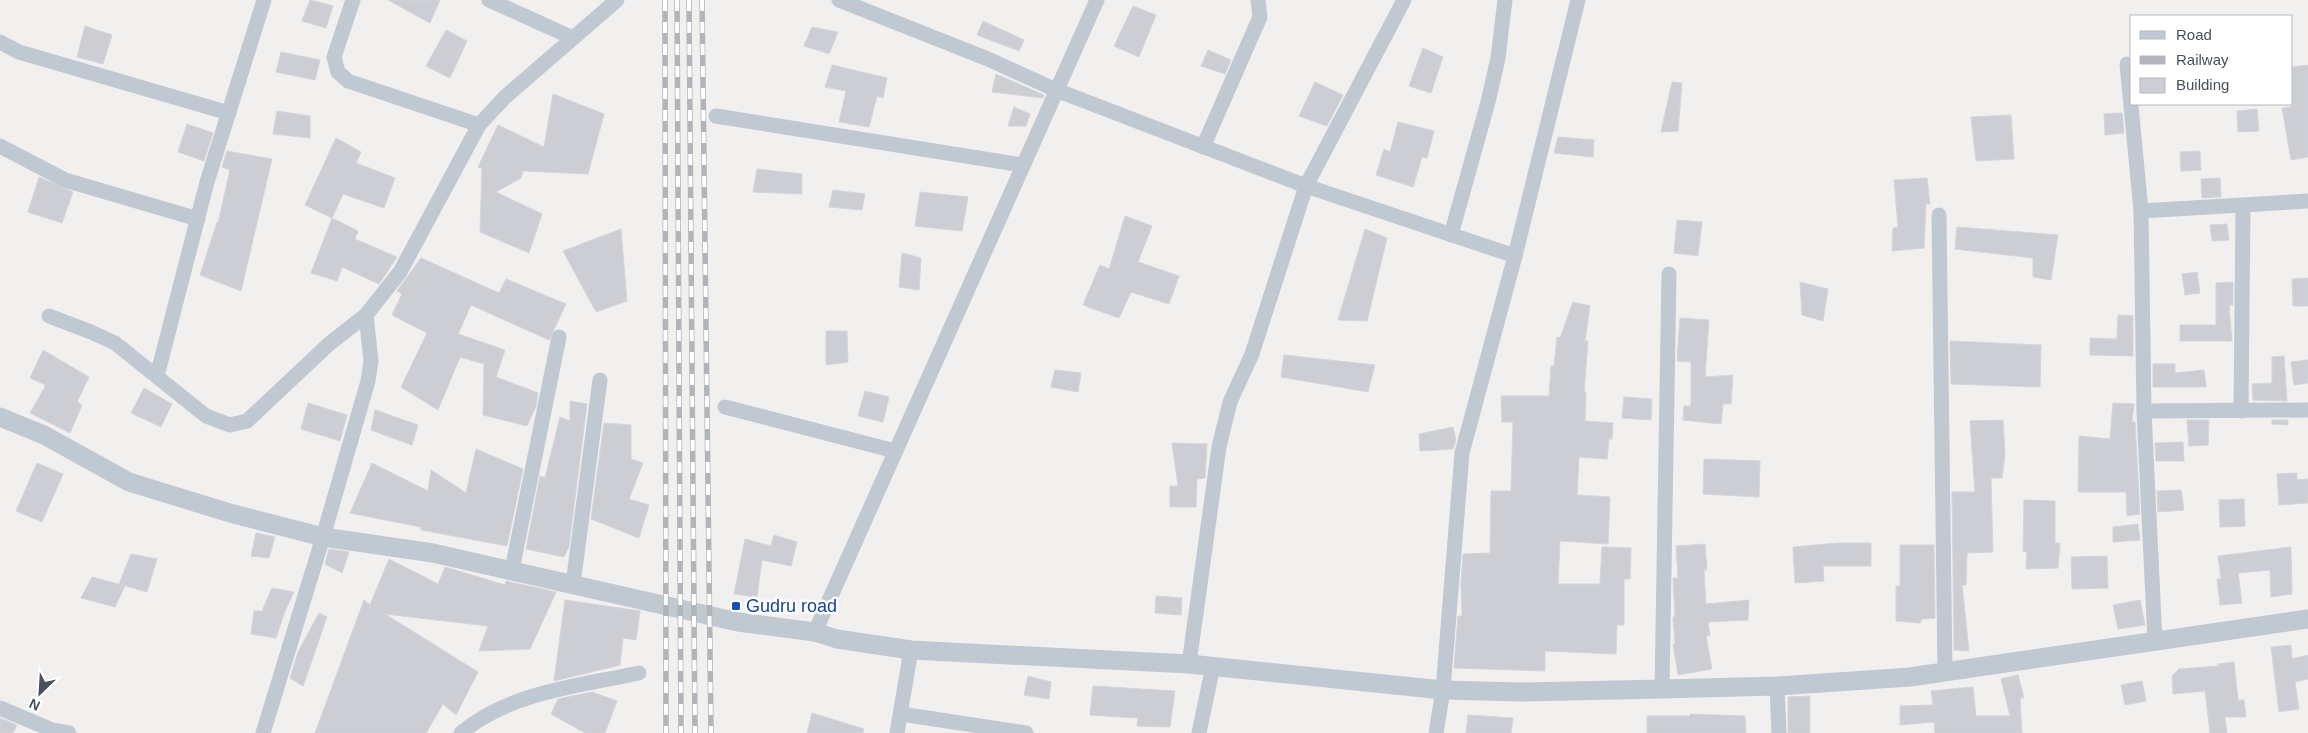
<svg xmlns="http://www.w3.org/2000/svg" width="2308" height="733" font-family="Arial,sans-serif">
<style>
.building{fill:#ccced4;stroke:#d3d5db}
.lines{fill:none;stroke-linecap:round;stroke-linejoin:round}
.minor{stroke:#c0c9d1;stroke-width:15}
.tertiary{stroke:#c0c9d1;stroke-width:19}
.rail-casing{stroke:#b1b4b9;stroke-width:5.5}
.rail{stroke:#fff;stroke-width:4;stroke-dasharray:11;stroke-linecap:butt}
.transit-dot{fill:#1a4fb4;stroke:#fff;stroke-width:2}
.labels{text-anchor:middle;stroke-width:5;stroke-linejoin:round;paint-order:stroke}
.transit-label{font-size:18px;fill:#164399;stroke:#fff;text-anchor:start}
</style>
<rect width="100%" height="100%" fill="#f2efef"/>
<g class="building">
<path d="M310 0 333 6 326 28 302 21Z"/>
<path d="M388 0H440L430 23Z"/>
<path d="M1133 6 1156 15 1139 57 1114 46Z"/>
<path d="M983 21 1024 40 1019 51 977 35Z"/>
<path d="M85 26 112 35 103 64 77 57Z"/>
<path d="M812 27 838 32 829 54 804 46Z"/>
<path d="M446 30 467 41 450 78 426 66Z"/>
<path d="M1423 48 1443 57 1431 93 1409 86Z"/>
<path d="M1208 50 1231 60 1225 74 1201 66Z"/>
<path d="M281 52 320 60 315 80 276 72Z"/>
<path d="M832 65 887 78 883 98 877 96 869 127 839 122 846 91 825 87Z"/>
<path d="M2308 65V157L2291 160 2282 108 2292 107V67Z"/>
<path d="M996 74 1044 95 1043 98 992 92Z"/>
<path d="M1315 82 1343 95 1327 126 1299 116Z"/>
<path d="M1672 82 1682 83 1678 131 1661 132Z"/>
<path d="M553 94 604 114 588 174 523 171 521 178 496 192 542 214 529 253 480 232 482 168 478 167 498 125 544 147Z"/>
<path d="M1014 107 1030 114 1026 126H1008Z"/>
<path d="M2257 109 2259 131 2238 132 2237 111Z"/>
<path d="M277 111 310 116V138L273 134Z"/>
<path d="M2122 113 2124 133 2105 135 2104 114Z"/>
<path d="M2011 115 2014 159 1976 161 1971 117Z"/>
<path d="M1398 122 1434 131 1427 158 1422 157 1413 187 1376 175 1384 149 1390 152Z"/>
<path d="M187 124 213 133 204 161 178 152Z"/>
<path d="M1558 137 1594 140 1593 157 1554 153Z"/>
<path d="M336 138 361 152 356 163 395 178 384 208 343 194 332 218 305 205Z"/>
<path d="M227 151 272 159 241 291 200 275 217 222 218 223 230 170 222 167Z"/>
<path d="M2200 151 2201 170 2181 171 2180 152Z"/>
<path d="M757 169 802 174V194L753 192Z"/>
<path d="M39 177 73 192 62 223 28 212Z"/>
<path d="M1927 178 1930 204H1926L1924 248 1892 251 1893 228 1898 227 1894 180Z"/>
<path d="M2220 178 2221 197 2202 198 2201 179Z"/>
<path d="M833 190 865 194 862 210 829 207Z"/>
<path d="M920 192 968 197 962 231 915 226Z"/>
<path d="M1125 216 1152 226 1138 262 1179 276 1169 304 1131 292 1119 318 1083 305 1100 265 1109 269Z"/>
<path d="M332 218 358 231 355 239 397 257 379 284 342 267 337 281 311 273Z"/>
<path d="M1677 220 1702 222 1698 256 1674 253Z"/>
<path d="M2227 224 2229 240 2212 241 2210 225Z"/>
<path d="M1957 227 2058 235 2051 280 2033 277V258L1955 249Z"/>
<path d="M621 229 627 301 596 312 563 251Z"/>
<path d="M1365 229 1387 238 1367 321 1338 320Z"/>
<path d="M902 253 921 258 919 290 899 287Z"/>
<path d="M421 258 499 293 506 279 566 304 549 340 471 305 458 334 505 350 496 377 538 393 536 406 527 426 483 415 484 364 460 357 438 410 401 387 427 333 392 315 402 294 397 291Z"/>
<path d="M2197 272 2200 293 2185 295 2182 274Z"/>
<path d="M2308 278V306H2293L2292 279Z"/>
<path d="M1800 282 1828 289 1823 321 1802 315Z"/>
<path d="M2233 282V305H2229L2232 341H2180V325H2216V283Z"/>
<path d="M1573 302 1590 306 1585 341H1588L1584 392H1586L1585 421 1613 423 1612 439H1609L1607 459 1579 457 1577 495 1610 497 1608 544 1560 541 1558 584H1600L1602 547 1631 548 1630 579H1624V625H1617L1616 654 1545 651V671L1454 668 1458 616H1462L1461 584 1463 554 1490 553 1491 491H1511L1513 422H1502L1501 396H1549L1551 366H1554L1557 337 1560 338Z"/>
<path d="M2118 315 2133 316V356L2090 355V338L2117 339Z"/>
<path d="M1680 318 1709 320 1705 377 1733 375 1731 404H1723L1721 424 1683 420 1684 406H1691V362L1677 361Z"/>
<path d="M826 331H847L848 362 826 365Z"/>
<path d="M1950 341 2041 345 2040 387 1951 384Z"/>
<path d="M43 350 89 377 77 402 82 405 70 433 30 413 46 385 30 378Z"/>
<path d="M1284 355 1375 365 1368 392 1281 377Z"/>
<path d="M2284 356 2287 401 2253 400 2252 384 2272 383V357Z"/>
<path d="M2308 360V383L2294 385 2291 362Z"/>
<path d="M2153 364H2175V373L2204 370 2206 387H2153Z"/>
<path d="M1055 370 1081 373 1078 392 1051 387Z"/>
<path d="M144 388 172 404 161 427 131 413Z"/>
<path d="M865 391 889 397 883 422 858 416Z"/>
<path d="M1624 397 1652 399 1651 420 1622 418Z"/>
<path d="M570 401 587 404 569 546 564 557 526 549 540 476 545 478 560 417 570 421Z"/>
<path d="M308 403 347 415 340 441 301 429Z"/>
<path d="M2113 403 2134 404 2132 422H2135L2140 514 2127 516 2126 492H2078L2079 436 2110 439Z"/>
<path d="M375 410 418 425 412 445 371 430Z"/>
<path d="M2003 420 2005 455 2002 478H1991L1993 552 1967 553 1966 585H1962L1969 651 1954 650 1952 492H1975L1970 421Z"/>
<path d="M2187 420H2209L2208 445 2189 446Z"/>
<path d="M2272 420H2288V425L2272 424Z"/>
<path d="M604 423 631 425V459L643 463 629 499 649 505 639 538 591 519Z"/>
<path d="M1453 427 1456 440 1453 449 1420 451 1419 434Z"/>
<path d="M2183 442 2184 461H2156L2155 443Z"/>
<path d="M1172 443 1207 444 1205 478 1197 479 1196 507H1170V486H1178Z"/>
<path d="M476 449 523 469 507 546 421 530V527L350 513 372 463 428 491 431 470 466 493Z"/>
<path d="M1704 459 1760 461 1759 497 1703 494Z"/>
<path d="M37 463 63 474 42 522 16 511Z"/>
<path d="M2297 473V480L2308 479V503L2279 505 2277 474Z"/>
<path d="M2181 490 2184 510 2158 512 2157 491Z"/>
<path d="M2244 499 2245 526 2220 527 2219 500Z"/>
<path d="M2024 500 2055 501V543H2060L2058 568 2026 569 2027 551 2023 552Z"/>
<path d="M2138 524 2140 540 2113 542V527Z"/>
<path d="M256 533 275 537 269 558 251 556Z"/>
<path d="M774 535 797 542 791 566 762 560 757 597 734 594 745 539 771 546Z"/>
<path d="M1839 543H1871V566H1823L1824 581 1795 583 1793 547Z"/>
<path d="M1705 544 1707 570H1704L1706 604 1749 600 1748 620 1708 622 1710 635 1706 636 1712 669 1678 675 1673 644H1675L1673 617H1675L1673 578H1678L1676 546Z"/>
<path d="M1900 545H1934L1935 618 1922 619 1920 623 1896 621V586H1900Z"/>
<path d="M2291 547 2292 594 2271 597 2270 570 2238 573 2242 603 2220 605 2217 579H2221L2218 556Z"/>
<path d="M329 549 349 552 342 573 325 564Z"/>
<path d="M131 554 157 559 147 592 119 584Z"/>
<path d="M2107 556 2108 588 2072 589 2071 557Z"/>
<path d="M389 559 438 584 445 567 505 585 506 581 556 592 530 649 479 651 488 626 385 614 478 672 456 715 443 704 426 733H315L364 600 370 605Z"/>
<path d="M92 577 125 586 115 607 81 598Z"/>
<path d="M272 588 294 592 285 611 276 638 251 634 254 611H262Z"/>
<path d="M1156 596 1182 598 1181 615 1155 613Z"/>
<path d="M565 600 640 611 636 640 623 638 620 665 554 681Z"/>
<path d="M2140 600 2145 625 2118 629 2113 605Z"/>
<path d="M319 613 327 617 303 686 290 678 298 652Z"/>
<path d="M2291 645 2292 659 2308 655V679L2295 682 2299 709 2279 712 2271 647Z"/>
<path d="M2234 662 2238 700H2244L2246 717H2225L2227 733H2210L2205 691 2173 694 2172 676 2179 669 2219 666 2218 664Z"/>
<path d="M2018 675 2024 698H2020L2022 733H1935L1934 722 1900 725V706L1933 705 1931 691 1973 687 1976 716H2010L2001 679Z"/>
<path d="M1028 676 1051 682 1049 699 1024 695Z"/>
<path d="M2142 681 2146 701 2125 705 2121 685Z"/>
<path d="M1093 686 1175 691 1170 727 1137 726 1138 718 1090 715Z"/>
<path d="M592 692 617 701 605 733H585L551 714 558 699Z"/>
<path d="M1810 696V733H1788V697Z"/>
<path d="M812 713 864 729 863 733H807Z"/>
<path d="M1690 714 1745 716 1746 733H1647V716H1690Z"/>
<path d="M1468 715 1513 718 1511 733H1466Z"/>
<path d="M0 718 17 725 13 733H0Z"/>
</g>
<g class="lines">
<g class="minor">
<path d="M353 0 334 57 338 72 348 81 479 125"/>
<path d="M489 0 573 38"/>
<path d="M839 0 988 59 1056 90 1306 186 1515 256"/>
<path d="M0 42 19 52 229 113"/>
<path d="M2127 64 2141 211 2144 411 2155 641"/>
<path d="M716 116 1022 165"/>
<path d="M0 146 65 180 198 219"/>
<path d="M1203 147 1260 17 1258 0"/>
<path d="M2141 211 2308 201"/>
<path d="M1939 215 1945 673"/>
<path d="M1451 235 1488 102 1498 58 1505 0"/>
<path d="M49 316 91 332 115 343 206 416 230 425 247 421 329 344 366 315 400 272 479 125 505 97 617 0"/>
<path d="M157 376 207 182 264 0"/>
<path d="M725 407 895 451"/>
<path d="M2144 411 2308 410"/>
<path d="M2241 411 2243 206"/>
<path d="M512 570 559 337"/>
<path d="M573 584 600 380"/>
<path d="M815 632 1097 0"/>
<path d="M1189 664 1219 447 1230 402 1252 354 1306 186 1404 0"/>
<path d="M1777 686 1779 733"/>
<path d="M1662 689 1669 274"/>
<path d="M0 708 52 730 69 733"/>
<path d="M901 714 1026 733"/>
<path d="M263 733 323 537 368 381 371 361 366 315"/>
<path d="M461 733C510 692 579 686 639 673"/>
<path d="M897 733 911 650"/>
<path d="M1199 733 1213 666"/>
<path d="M1436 733 1443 690 1462 453 1515 256 1578 0"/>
</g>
<path class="tertiary" d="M0 417 44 435 129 482 230 513 323 537 433 553 738 622 815 632 837 639 911 650 1189 664 1443 690 1520 692 1662 689 1777 686 1910 677 2308 619"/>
<g class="rail-casing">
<g id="rail">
<path d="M665 0 666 733"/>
<path d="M677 0 681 733"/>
<path d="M689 0 695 733"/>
<path d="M702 0 711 733"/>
</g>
</g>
<use href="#rail" class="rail"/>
</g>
<rect class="transit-dot" x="731" y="601" width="10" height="10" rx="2.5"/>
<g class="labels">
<g class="transit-label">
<text x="746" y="612">Gudru road</text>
</g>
</g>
<rect x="2130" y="15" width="162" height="90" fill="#ffffff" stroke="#b5babe"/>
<rect x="2140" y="31" width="25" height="8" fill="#c0c9d1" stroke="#b5babe"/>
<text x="2176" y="40" font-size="15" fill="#47525d">Road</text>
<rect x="2140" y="56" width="25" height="8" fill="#b1b4b9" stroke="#b5babe"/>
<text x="2176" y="65" font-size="15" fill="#47525d">Railway</text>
<rect x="2140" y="78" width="25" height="15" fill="#ccced4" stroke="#b5babe"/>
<text x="2176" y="90" font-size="15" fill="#47525d">Building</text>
<g transform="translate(40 693) rotate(205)" stroke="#ffffff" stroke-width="4" paint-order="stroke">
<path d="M0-4L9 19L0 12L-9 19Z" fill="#47525d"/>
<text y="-8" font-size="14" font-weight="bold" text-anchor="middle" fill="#47525d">N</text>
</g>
</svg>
